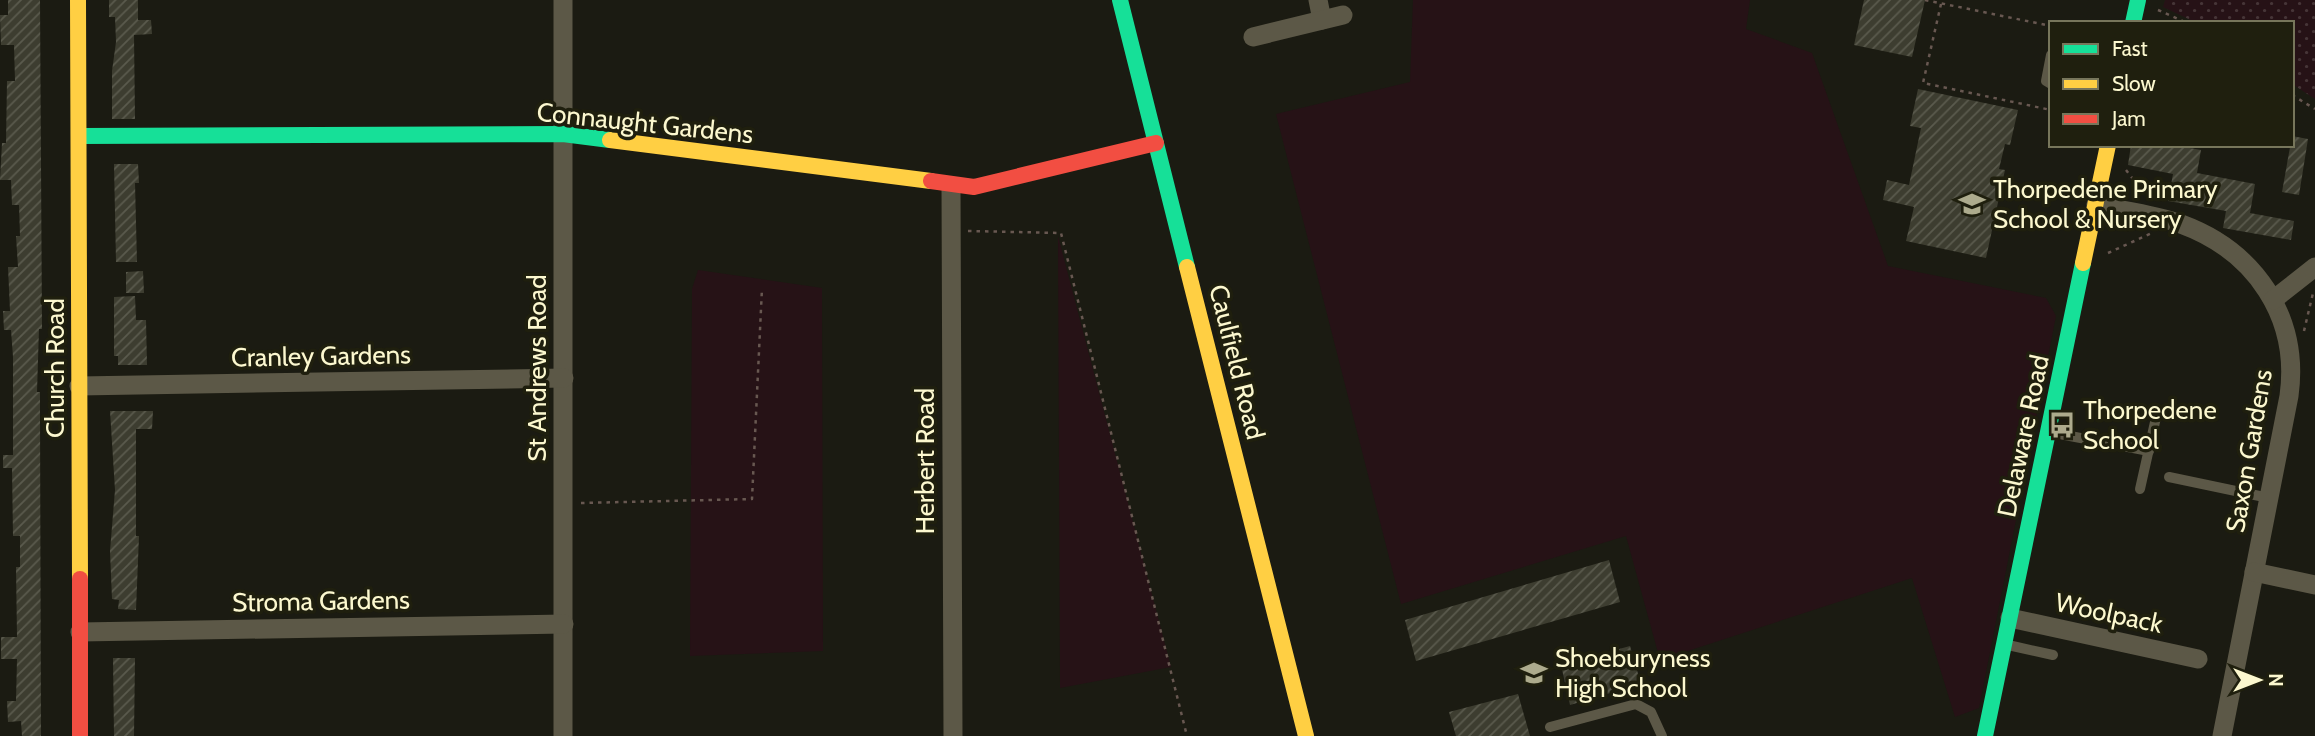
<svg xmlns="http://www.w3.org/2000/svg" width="2315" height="736" font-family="Cabin,sans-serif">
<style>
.green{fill:#261216}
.park{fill:url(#park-dots)}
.building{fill:url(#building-hatch)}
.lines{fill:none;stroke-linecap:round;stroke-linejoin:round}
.path{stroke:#685851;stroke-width:2.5;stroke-dasharray:3.5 5;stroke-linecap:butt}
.lane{stroke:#5c5847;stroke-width:10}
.street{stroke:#5c5847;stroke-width:19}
.fast{stroke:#16e098;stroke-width:16}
.slow{stroke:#ffcf43;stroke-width:16}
.jam{stroke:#f24e42;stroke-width:16}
.labels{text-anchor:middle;stroke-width:7;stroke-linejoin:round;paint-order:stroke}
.street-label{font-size:26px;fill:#fcf8cf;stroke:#1f1f0e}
.poi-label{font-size:26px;fill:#fcf8cf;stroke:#1f1f0e;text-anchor:start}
</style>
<defs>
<pattern id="park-dots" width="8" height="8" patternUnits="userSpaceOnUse" patternTransform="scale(1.75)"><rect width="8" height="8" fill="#261216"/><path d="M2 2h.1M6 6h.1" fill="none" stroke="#463537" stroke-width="1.8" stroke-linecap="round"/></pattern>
<pattern id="building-hatch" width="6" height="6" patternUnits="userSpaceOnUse" patternTransform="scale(1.75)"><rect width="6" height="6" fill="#3d3d30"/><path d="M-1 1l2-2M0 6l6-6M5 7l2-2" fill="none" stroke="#5a5a4d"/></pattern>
</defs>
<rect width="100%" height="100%" fill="#1b1b12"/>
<g class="green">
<path d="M1413 0H1750L1746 29 1812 53 1888 266 2046 298 2056 316 1979 708 1955 717 1912 578 1660 660 1626 536 1401 604 1276 114 1410 82Z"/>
<path d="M1058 236 1171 667 1060 688Z"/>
<path d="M698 270 822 288 823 651 690 656 692 289Z"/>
</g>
<path class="park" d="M2165 0H2315V99L2292 84V23H2197L2163 7Z"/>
<g class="building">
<path d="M8 0H40L42 329H39L37 392H40V409L41 736H22L21 721 8 722 7 701H16L17 659H1V637H17L16 567H20V536H13L12 468H3V455H13V357L11 330H4L3 311H10L8 267H18L16 236H20L19 205H12L11 180H0L2 143H6L7 81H15L14 45H1L0 15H8Z"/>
<path d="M109 0H138V20H151L152 34 134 35 135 119H112V71L116 42 115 17H109Z"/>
<path d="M1864 0H1925L1912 57 1854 45Z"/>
<path d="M1918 89 2018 110 2010 145 2005 144 1999 169 2005 170 1986 258 1906 241 1914 207 1883 200 1887 180 1909 185 1921 128 1910 126Z"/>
<path d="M2292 136 2308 139 2299 195 2282 192Z"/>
<path d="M2131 145H2173L2201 150 2197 173 2255 184 2250 213 2294 221 2291 240 2223 228 2226 211 2168 201 2173 174 2128 165Z"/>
<path d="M114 164H138L139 183H135L137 262H116Z"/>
<path d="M143 271 144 293H126V272Z"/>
<path d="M135 296 136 320H146L147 365H118V356H114V297Z"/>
<path d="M110 411H153L152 429H136V536H139L136 610 118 609 119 600 112 599 110 551 115 490Z"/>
<path d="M1609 560 1620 602 1416 661 1405 620Z"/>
<path d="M1630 646 1641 684 1570 705 1561 665Z"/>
<path d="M113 658H135L134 736H114Z"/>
<path d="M1518 694 1530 736H1456L1449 712Z"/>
</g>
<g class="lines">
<g class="path">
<path d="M1925 0 2051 26"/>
<path d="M1941 4 1923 83 2051 110"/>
<path d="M2158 10 2187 23"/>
<path d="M2292 95 2315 109"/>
<path d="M2126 170 2146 196"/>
<path d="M968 231 1061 233 1187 736"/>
<path d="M2108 253 2152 233"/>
<path d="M2304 331 2313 293"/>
<path d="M581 503 752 499 762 288"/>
</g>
<g class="lane">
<path d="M2051 55 2046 81 2051 84"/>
<path d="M2049 432 2149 451"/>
<path d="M2169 477 2269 498"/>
<path d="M2140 489 2157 413"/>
<path d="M2008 645 2053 655"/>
<path d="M1550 727 1636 704 1651 712 1662 736"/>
</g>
<g class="street">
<path d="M563 0V736"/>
<path d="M1318 0 1322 20"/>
<path d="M1253 37 1343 15"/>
<path d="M951 186 953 736"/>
<path d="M2096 205C2124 211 2154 214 2181 224 2255 251 2300 317 2289 396L2222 736"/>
<path d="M2273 300 2315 267"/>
<path d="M79 386 564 378"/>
<path d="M2254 572 2315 585"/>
<path d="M2010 618 2198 659"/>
<path d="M80 632 564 624"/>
</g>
<g class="fast">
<path d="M1120 0 1187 267"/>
<path d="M2133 23 2138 0"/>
<path d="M80 136 563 134 610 140"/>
<path d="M1985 736 2083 263"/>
</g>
<g class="slow">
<path d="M78 0 80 579"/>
<path d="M610 140 931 181"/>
<path d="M2083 263 2108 145"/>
<path d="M1187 267 1306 736"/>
</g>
<g class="jam">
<path d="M931 181 974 187 1156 143"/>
<path d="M80 579V736"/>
</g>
</g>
<defs>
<g id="school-bare" transform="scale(2.1)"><path d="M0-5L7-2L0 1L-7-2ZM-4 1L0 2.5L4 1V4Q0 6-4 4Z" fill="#adab8d" stroke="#1f1f0e" stroke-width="2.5" paint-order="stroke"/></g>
<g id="bus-bare" transform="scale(2.1)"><path d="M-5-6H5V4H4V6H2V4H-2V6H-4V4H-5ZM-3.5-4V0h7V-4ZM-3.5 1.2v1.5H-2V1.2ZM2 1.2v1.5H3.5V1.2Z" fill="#adab8d" stroke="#1f1f0e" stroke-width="2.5" paint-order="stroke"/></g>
</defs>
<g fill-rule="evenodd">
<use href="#school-bare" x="1972" y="204"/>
<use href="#bus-bare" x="2062" y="425"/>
<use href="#school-bare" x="1534" y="673"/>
</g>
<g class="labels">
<g class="street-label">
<text transform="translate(645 123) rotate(6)" y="9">Connaught Gardens</text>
<text transform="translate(321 356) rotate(-1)" y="9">Cranley Gardens</text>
<text transform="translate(1237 362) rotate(76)" y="9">Caulfield Road</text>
<text transform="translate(55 368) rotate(-90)" y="9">Church Road</text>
<text transform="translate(537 368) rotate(-90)" y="9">St Andrews Road</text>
<text transform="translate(2023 436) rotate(-78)" y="9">Delaware Road</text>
<text transform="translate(2249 451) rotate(-80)" y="9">Saxon Gardens</text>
<text transform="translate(925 461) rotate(-90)" y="9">Herbert Road</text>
<text transform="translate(321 601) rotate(-1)" y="9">Stroma Gardens</text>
<text transform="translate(2109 613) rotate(12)" y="9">Woolpack</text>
</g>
<g class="poi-label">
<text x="1993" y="198">Thorpedene Primary<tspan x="1993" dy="30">School &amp; Nursery</tspan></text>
<text x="2083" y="419">Thorpedene<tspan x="2083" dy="30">School</tspan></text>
<text x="1555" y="667">Shoeburyness<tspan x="1555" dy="30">High School</tspan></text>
</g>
</g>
<rect x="2049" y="21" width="245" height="126" fill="#1f1f0e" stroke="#77765b" stroke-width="2"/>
<rect x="2063" y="44" width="35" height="10" fill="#16e098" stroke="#77765b" stroke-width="2"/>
<text x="2112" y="56" font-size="21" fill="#fcf8cf">Fast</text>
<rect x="2063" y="79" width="35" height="10" fill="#ffcf43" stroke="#77765b" stroke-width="2"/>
<text x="2112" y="91" font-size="21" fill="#fcf8cf">Slow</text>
<rect x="2063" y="114" width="35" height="10" fill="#f24e42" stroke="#77765b" stroke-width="2"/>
<text x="2112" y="126" font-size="21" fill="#fcf8cf">Jam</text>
<g transform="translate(2259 680) rotate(90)" stroke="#1f1f0e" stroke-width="5" paint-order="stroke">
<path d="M0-5L12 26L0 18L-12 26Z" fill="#fcf8cf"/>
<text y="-10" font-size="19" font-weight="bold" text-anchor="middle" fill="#fcf8cf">N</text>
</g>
</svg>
